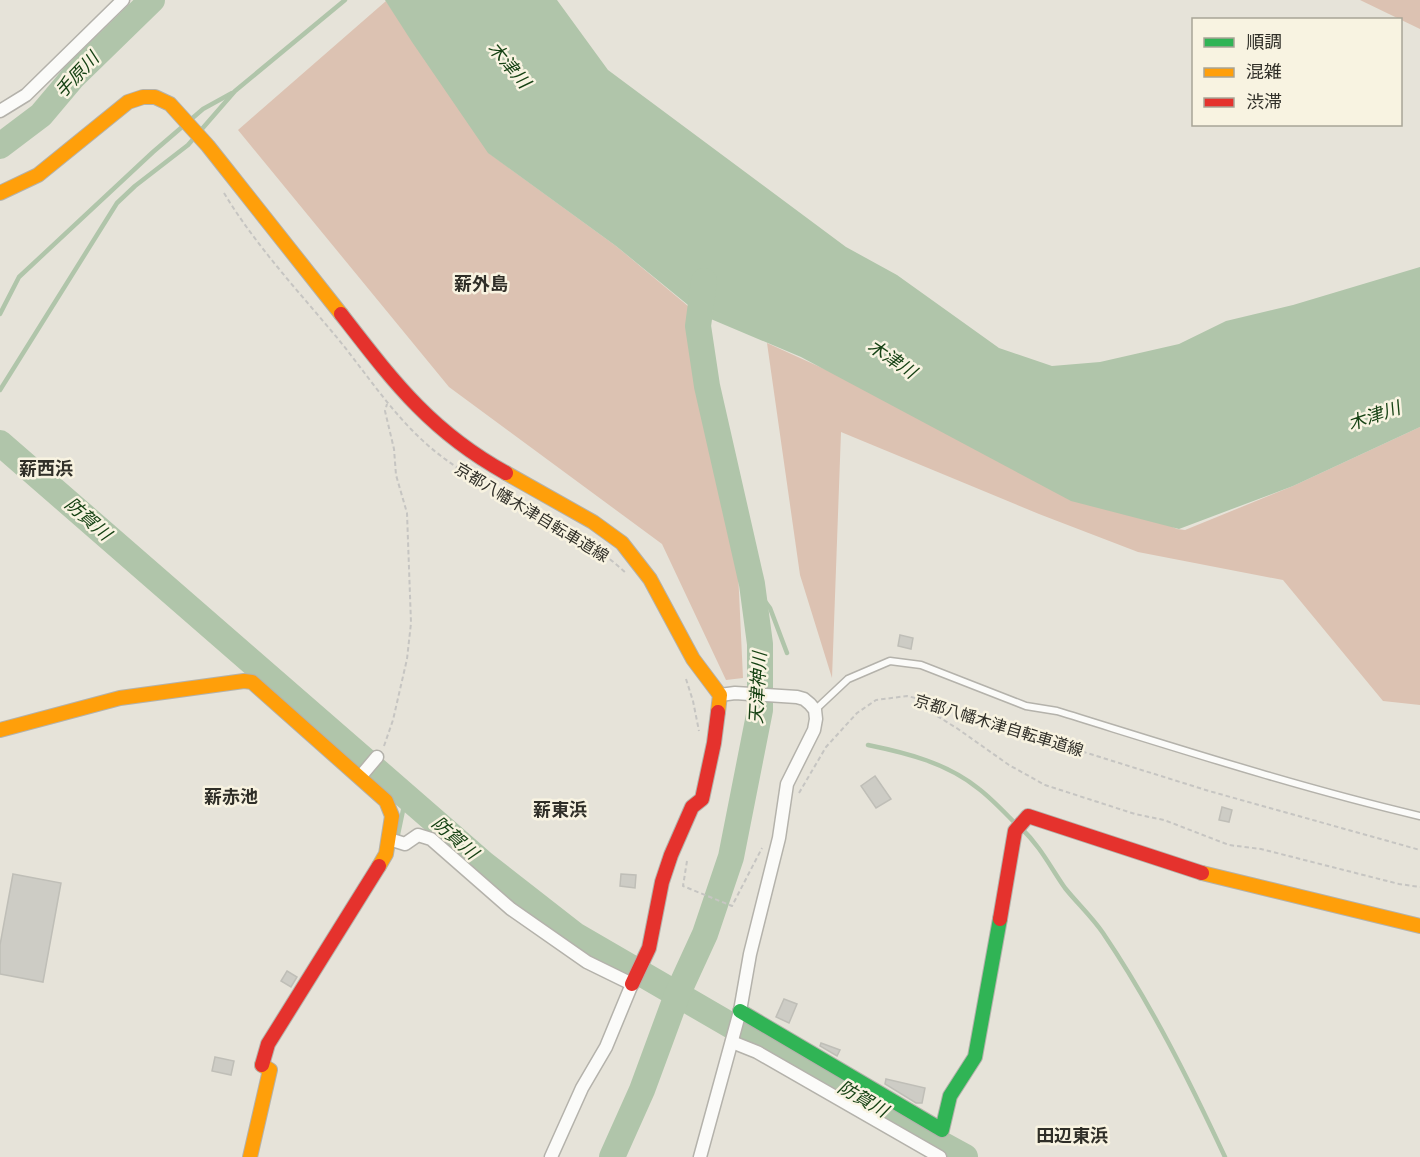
<svg xmlns="http://www.w3.org/2000/svg" width="1420" height="1157" font-family="Montserrat,'Noto Sans JP',sans-serif">
<style>
.green{fill:#dcc2b2}
.water{fill:#b0c5aa}
.lines{fill:none;stroke-linecap:round;stroke-linejoin:round}
.stream{stroke:#b0c5aa;stroke-width:4.5}
.river{stroke:#b0c5aa;stroke-width:26}
.building{fill:#cdccc5;stroke:#bfbeb7;stroke-width:1.5}
.lane-casing{stroke:#b4b2ab;stroke-width:9}
.street-casing{stroke:#b4b2ab;stroke-width:15}
.fast-casing{stroke:#b4b2ab;stroke-width:16}
.slow-casing{stroke:#b4b2ab;stroke-width:16}
.jam-casing{stroke:#b4b2ab;stroke-width:16}
.path{stroke:#c6c5c2;stroke-width:2;stroke-dasharray:4.5 3;stroke-linecap:butt}
.lane{stroke:#fbfbf9;stroke-width:6}
.street{stroke:#fbfbf9;stroke-width:12}
.fast{stroke:#30b455;stroke-width:14}
.slow{stroke:#ff9f0a;stroke-width:14}
.jam{stroke:#e5322d;stroke-width:14}
.labels{text-anchor:middle;stroke-width:5;stroke-linejoin:round;paint-order:stroke}
.street-label{font-size:16px;fill:#302f28;stroke:#f8f3e1}
.water-label{font-size:18px;font-style:italic;fill:#164214;stroke:#f8f3e1}
.neighbourhood-label{font-size:18px;font-weight:bold;fill:#302f28;stroke:#f8f3e1}
</style>
<rect width="100%" height="100%" fill="#e6e3d9"/>
<g class="green">
<path d="M1360 0H1420V29Z"/>
<path d="M386 1 490 154 616 246 700 316 707 386 738 571 743 678 726 680 662 544 449 387 238 130Z"/>
<path d="M767 343 1177 529 1185 530 1293 486 1420 427V705L1383 701 1283 580 1138 552 1039 514 841 432 832 678 800 575Z"/>
</g>
<path class="water" d="M385 0H557L608 70 846 247 897 275 999 348 1052 366 1100 362 1179 344 1226 321 1293 305 1420 267V427L1293 486 1179 529 1071 501 801 357 699 314 616 246 488 153 412 42Z"/>
<g class="lines">
<g class="stream">
<path d="M0 314 19 277 153 152 203 109 232 93"/>
<path d="M0 390 117 203 135 186 188 145 235 91 345 0"/>
<path d="M752 584 770 608 787 653"/>
<path d="M868 745C907 753 947 763 979 789 992 799 1004 812 1016 824"/>
<path d="M1022 829C1040 846 1051 868 1065 888 1077 903 1092 917 1103 933 1151 1004 1189 1080 1225 1157"/>
<path d="M397 839 406 796"/>
</g>
<g class="river">
<path d="M0 146 41 115 73 77 152 0"/>
<path d="M0 443 484 864 575 935 835 1086 965 1157"/>
<path d="M612 1157 642 1090 677 995 705 934 731 857 760 710V644L752 584 707 386 698 326 704 281"/>
</g>
</g>
<g class="building">
<path d="M900 635 913 638 911 649 898 646Z"/>
<path d="M875 776 891 799 876 808 861 786Z"/>
<path d="M1222 807 1232 810 1229 822 1219 820Z"/>
<path d="M13 874 61 883 43 982 0 974V945Z"/>
<path d="M621 874 636 875 635 888 620 886Z"/>
<path d="M287 971 297 977 291 987 281 981Z"/>
<path d="M784 999 797 1004 789 1023 776 1017Z"/>
<path d="M821 1043 840 1050 837 1056 820 1046Z"/>
<path d="M215 1057 234 1061 231 1075 212 1071Z"/>
<path d="M886 1079 925 1088 922 1103H916L885 1084Z"/>
</g>
<g class="lines">
<g class="lane-casing">
<path id="lane" d="M815 710 848 679 890 661 921 665 1026 706 1057 711C1177 748 1297 787 1420 816"/>
</g>
<g class="street-casing">
<g id="street">
<path d="M0 111 26 95 123 0"/>
<path d="M360 777 377 757"/>
<path d="M389 839 405 844 418 835 431 839 511 909 587 962 632 984 606 1047 582 1088 551 1157"/>
<path d="M732 1042 757 1052 940 1157"/>
<path d="M700 1157 740 1011 750 954 779 838 787 784 814 730 816 719 815 710 810 704 804 699 797 697 735 693 720 695"/>
</g>
</g>
<g class="fast-casing">
<path id="fast" d="M740 1011 942 1130 950 1096 975 1057 1000 919"/>
</g>
<g class="slow-casing">
<g id="slow">
<path d="M0 193 38 175 128 102 143 97H155L170 104 208 146 341 314"/>
<path d="M506 473 593 522 622 543 650 579 693 659 720 695 718 712"/>
<path d="M0 730 120 698 244 681 252 682 386 801 392 816 386 854 379 866"/>
<path d="M1202 873 1420 926"/>
<path d="M250 1157 270 1070 262 1065"/>
</g>
</g>
<g class="jam-casing">
<g id="jam">
<path d="M341 314C393 381 430 431 506 473"/>
<path d="M1000 919 1015 831 1028 816 1202 873"/>
<path d="M632 984 649 948 662 882 671 855 692 807 702 799 714 743 718 712"/>
<path d="M262 1065 268 1044 379 866"/>
</g>
</g>
<g class="path">
<path d="M224 193C256 246 300 293 339 340 372 381 399 424 441 456 499 500 572 523 626 573"/>
<path d="M686 679 693 701 699 731"/>
<path d="M924 700 926 709 958 729 1009 765 1045 785 1135 814 1164 820 1229 845 1261 849 1399 884 1420 887"/>
<path d="M384 746 393 720 407 659 411 623 407 513 396 475 394 449 385 411 387 404"/>
<path d="M799 793 826 747 857 713 876 700 907 696 924 700 1010 729 1209 791 1420 850"/>
<path d="M687 861 683 886 732 906 762 848"/>
</g>
<use href="#lane" class="lane"/>
<use href="#street" class="street"/>
<use href="#fast" class="fast"/>
<use href="#slow" class="slow"/>
<use href="#jam" class="jam"/>
</g>
<g class="labels">
<g class="street-label">
<text transform="translate(532 512) rotate(31)" y="6">京都八幡木津自転車道線</text>
<text transform="translate(999 725) rotate(17)" y="6">京都八幡木津自転車道線</text>
</g>
<g class="water-label">
<text transform="translate(509 65) rotate(50)" y="6">木津川</text>
<text transform="translate(77 75) rotate(-47)" y="6">手原川</text>
<text transform="translate(892 359) rotate(34)" y="6">木津川</text>
<text transform="translate(1374 416) rotate(-19)" y="6">木津川</text>
<text transform="translate(88 519) rotate(41)" y="6">防賀川</text>
<text transform="translate(758 688) rotate(-87)" y="6">天津神川</text>
<text transform="translate(455 838) rotate(41)" y="6">防賀川</text>
<text transform="translate(863 1099) rotate(30)" y="6">防賀川</text>
</g>
<g class="neighbourhood-label">
<text x="481" y="290">薪外島</text>
<text x="46" y="475">薪西浜</text>
<text x="231" y="803">薪赤池</text>
<text x="560" y="816">薪東浜</text>
<text x="1072" y="1142">田辺東浜</text>
</g>
</g>
<rect x="1192" y="18" width="210" height="108" fill="#f8f3e1" stroke="#a8a597" stroke-width="1.5"/>
<rect x="1204" y="38" width="30" height="9" fill="#30b455" stroke="#a8a597" stroke-width="1.5"/>
<text x="1246" y="48" font-size="18" fill="#302f28">順調</text>
<rect x="1204" y="68" width="30" height="9" fill="#ff9f0a" stroke="#a8a597" stroke-width="1.5"/>
<text x="1246" y="78" font-size="18" fill="#302f28">混雑</text>
<rect x="1204" y="98" width="30" height="9" fill="#e5322d" stroke="#a8a597" stroke-width="1.5"/>
<text x="1246" y="108" font-size="18" fill="#302f28">渋滞</text>
</svg>
